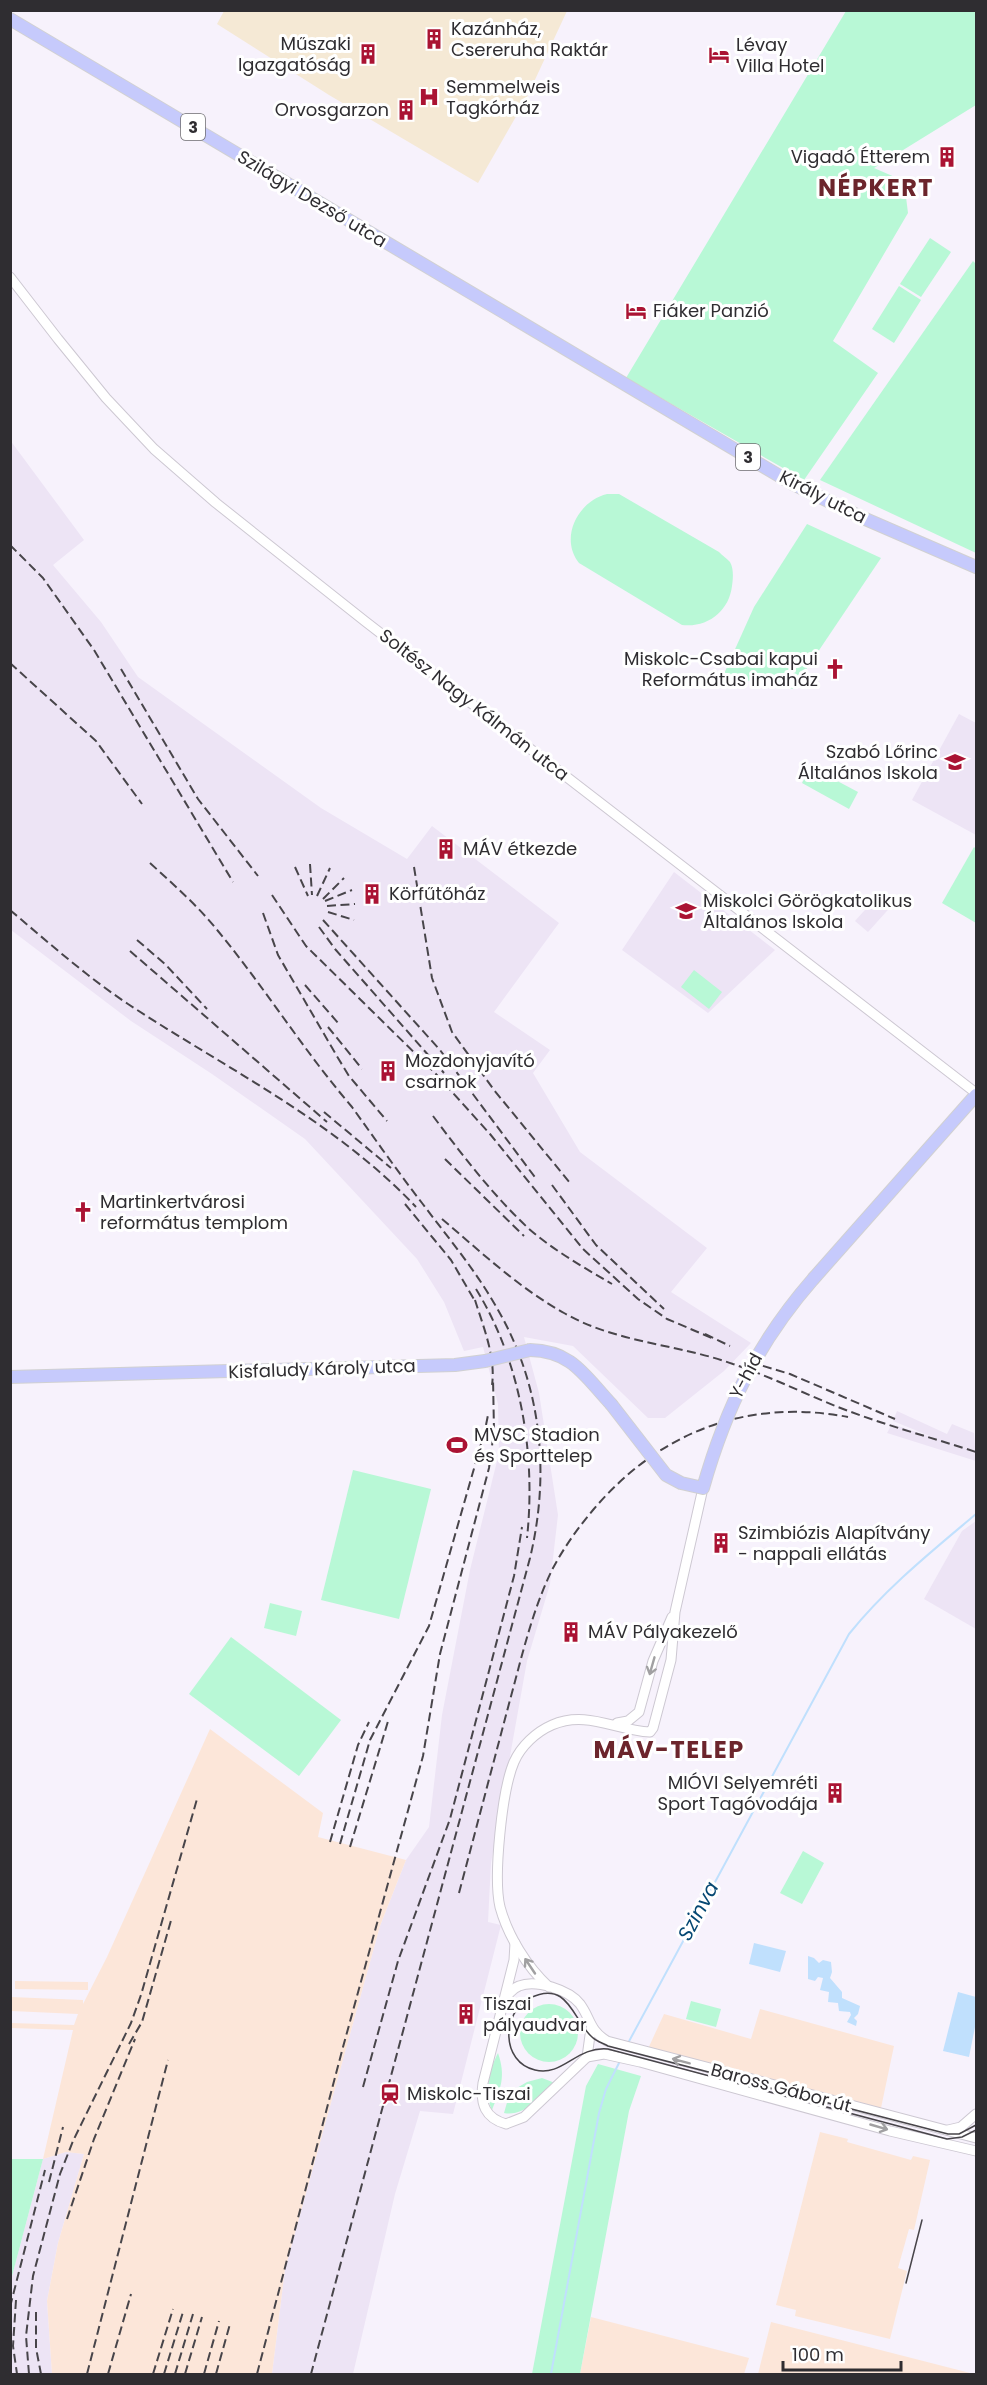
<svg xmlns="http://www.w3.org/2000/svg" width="987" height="2385" font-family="Poppins,sans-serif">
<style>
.built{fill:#ede4f5}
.industrial{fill:#fce6d9}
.medical{fill:#f5e9d5}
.green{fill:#b8f8d6}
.water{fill:#c0e0fd}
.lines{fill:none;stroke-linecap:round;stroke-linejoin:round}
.stream{stroke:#c0e0fd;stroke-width:2}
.minor-casing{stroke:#cdc8d2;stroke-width:11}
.major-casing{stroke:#d1d1d2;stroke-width:14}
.minor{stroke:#fff;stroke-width:9}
.major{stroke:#c6cafc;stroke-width:12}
.tram{stroke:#48454a;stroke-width:1.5}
.rail{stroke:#48454a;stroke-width:2;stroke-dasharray:9 4.5;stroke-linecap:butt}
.major-bridge-casing{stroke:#d1d1d2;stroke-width:14;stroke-linecap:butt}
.major-bridge{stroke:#c6cafc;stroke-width:12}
.oneway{stroke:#a1a0a2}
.labels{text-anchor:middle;stroke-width:6;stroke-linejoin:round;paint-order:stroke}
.shield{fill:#fff;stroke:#6d6c6f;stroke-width:1.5}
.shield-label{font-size:16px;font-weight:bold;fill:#2f2d31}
.poi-label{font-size:18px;fill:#2f2d31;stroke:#fff;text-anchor:start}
.street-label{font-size:18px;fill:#2f2d31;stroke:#fff}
.water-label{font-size:20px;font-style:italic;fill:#064873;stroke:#fff}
.district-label{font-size:24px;font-weight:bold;letter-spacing:1.5px;fill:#6c252c;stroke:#fff}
</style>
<rect width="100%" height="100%" fill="#f7f2fc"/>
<g class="built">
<path d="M10 440 84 540 53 565 101 622 138 677 321 808 407 859 432 826 559 923 494 1012 550 1050 533 1073 580 1152 707 1248 671 1292 751 1343 724 1371 665 1418H648L573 1346 524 1337 539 1393 558 1515 550 1584 527 1661 491 1863 488 1922 501 1925 453 2114 420 2111 395 2194 353 2374H272L285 2269 380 1926 406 1860 429 1827 442 1715 470 1570 499 1453 498 1404 483 1347 464 1351 444 1302 417 1259 305 1139 212 1074 131 1021 11 930Z"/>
<path d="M959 714 976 723V835L912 800Z"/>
<path d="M674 872 775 950 708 1013 622 950Z"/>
<path d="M882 891 895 902 868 932 855 921Z"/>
<path d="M897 1411 947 1434 952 1424 974 1433 976 1461 887 1433 892 1424 937 1439 893 1421Z"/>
<path d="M976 1521V1629L924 1599 962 1531Z"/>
<path d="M66 2152 84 2154 58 2243 47 2301 52 2374H11V2280L43 2159Z"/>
</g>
<g class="industrial">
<path d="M210 1729 323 1813 318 1837 406 1860 380 1926 285 2269 272 2374H52L47 2301 58 2243 84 2154 66 2152 43 2159 73 2030 11 2028V2023L74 2025 78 2014 11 2011V1997L83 2000V2004L107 1957Z"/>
<path d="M15 1981 88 1982V1990L15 1989Z"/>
<path d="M760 2009 894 2046 881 2108 823 2099 647 2051 664 2014 751 2039Z"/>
<path d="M820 2132 848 2139 847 2142 911 2160 913 2156 930 2160 914 2230 909 2229 898 2268 907 2271 890 2339 795 2316 796 2310 776 2305Z"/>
<path d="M591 2317 749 2358 744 2374H580Z"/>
<path d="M771 2322 974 2374H758Z"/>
</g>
<path class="medical" d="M224 11V10L567 11 526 99 478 183 329 95 217 24Z"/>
<g class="green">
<path d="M846 11H976V105L874 168 904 181 908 213 833 341 878 373 804 480 626 378Z"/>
<path d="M930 238 951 252 921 297 900 284Z"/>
<path d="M973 261 976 264V553L820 480Z"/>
<path d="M899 286 921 300 894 343 872 329Z"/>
<path d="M607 494H619L719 552C722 555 727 559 730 562 734 569 733 579 732 586 729 611 708 628 682 625L579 563C559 538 578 501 607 494Z"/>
<path d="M807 524 881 558 793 689 723 676 754 607Z"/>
<path d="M811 767 858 792 849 809 802 783Z"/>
<path d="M974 847 976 849V923L942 903Z"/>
<path d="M694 970 722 992 709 1009 681 987Z"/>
<path d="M353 1470 431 1489 399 1619 321 1600Z"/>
<path d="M270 1603 302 1611 296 1636 264 1628Z"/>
<path d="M231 1637 341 1720 299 1776 189 1694Z"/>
<path d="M803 1851 824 1863 802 1904 780 1893Z"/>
<path d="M691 2001 721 2009 716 2027 686 2019Z"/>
<circle cx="549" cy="2033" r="29"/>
<path d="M498 2053C506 2076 501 2088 492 2110 484 2093 489 2070 498 2053Z"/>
<path d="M598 2064 641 2076 629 2111 580 2374H532L586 2086Z"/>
<path d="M542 2078 555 2083C541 2097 524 2117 504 2113L510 2092 527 2082Z"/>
<path d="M11 2159H43L11 2280 10 2159Z"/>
</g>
<g class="water">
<path d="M754 1943 786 1951 780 1972 749 1964Z"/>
<path d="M808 1956 814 1958 819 1963 823 1960 831 1962 832 1972 830 1978 842 1992V1998L860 2006 858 2014 854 2018 857 2021 856 2026 847 2022 851 2015 850 2012 839 2011 838 2003 828 2002 829 1992 820 1990 823 1978 818 1977 815 1981 808 1979Z"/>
<path d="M958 1992 976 1997V2022L969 2057 943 2051Z"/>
</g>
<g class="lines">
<g class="stream">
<path d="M627 2045 849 1634C886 1588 931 1552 976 1514"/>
<path d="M551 2374 599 2113 606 2089 620 2061"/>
</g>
<g class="minor-casing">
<g id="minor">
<path d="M10 277 58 339 106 398 154 449 216 503 366 622 976 1093"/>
<path d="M617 1723 628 1721 639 1712 653 1661 672 1617"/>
<path d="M515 1943 514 1960 483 2083C480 2104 485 2118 506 2124L524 2117 587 2057 591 2028"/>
<path d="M549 1987C527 1967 508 1936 500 1907 493 1877 502 1790 514 1762 521 1746 536 1732 552 1725 586 1710 615 1730 650 1732L653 1728 671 1660 675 1612 703 1488"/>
<path d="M503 2003C507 1996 511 1989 519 1986 536 1979 569 1990 580 2004 591 2019 589 2030 607 2041L976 2138"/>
<path d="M587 2057 604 2054 640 2062 890 2131 976 2151"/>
<path d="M948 2130 961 2127 976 2114"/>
</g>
</g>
<g class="major-casing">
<g id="major">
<path d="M10 19 793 484 863 518 976 567"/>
<path d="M814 1278 976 1095"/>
<path d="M530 1350C572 1351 584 1375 611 1404"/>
<path d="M10 1377 455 1365 485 1361"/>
</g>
</g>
<use href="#minor" class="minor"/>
<use href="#major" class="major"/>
<g class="tram">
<path d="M976 2125 959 2134H948L608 2046C603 2043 597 2042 592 2037 573 2021 569 1979 530 1998 501 2013 501 2062 535 2070 563 2077 576 2046 608 2049L947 2139 962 2137 976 2130"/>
<path d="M906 2283 922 2220"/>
</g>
<g class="rail">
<path d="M10 545 43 578 94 650 233 882"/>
<path d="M10 663 96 741 142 804"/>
<path d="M121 669 198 799 258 876"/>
<path d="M150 863C174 885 198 906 218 931 265 988 304 1051 352 1107 375 1139 398 1172 422 1203 446 1235 473 1267 494 1303 541 1381 551 1470 530 1558L311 2374"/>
<path d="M310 864 312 895"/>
<path d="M295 867 308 896"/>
<path d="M414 867 432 978 452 1032 494 1090 570 1183"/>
<path d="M272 895 306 946 435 1073 490 1134 583 1249 638 1299 667 1319 712 1338"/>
<path d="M317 896 330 868"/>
<path d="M323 899 344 878"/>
<path d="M325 901 352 890"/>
<path d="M327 906 355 904"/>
<path d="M10 910C49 943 86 976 128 1004 225 1068 335 1121 416 1207"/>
<path d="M328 912 354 920"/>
<path d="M263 913 278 955 338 1058 349 1076 387 1121"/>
<path d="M323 920 440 1050 537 1180"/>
<path d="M319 927 335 949 444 1073"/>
<path d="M137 940 165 964 207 1009"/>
<path d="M130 951 327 1122"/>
<path d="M305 985 339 1024"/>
<path d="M328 1027 362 1069"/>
<path d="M324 1112 391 1168"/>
<path d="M433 1116C463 1156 492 1194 528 1228 553 1250 583 1267 612 1284"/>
<path d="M445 1159 524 1236"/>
<path d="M552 1185 596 1245 664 1309"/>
<path d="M405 1204 451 1260 475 1301"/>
<path d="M442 1219C481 1252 519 1288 564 1313 616 1343 678 1344 733 1364 769 1376 803 1393 838 1407 884 1425 930 1437 976 1452"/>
<path d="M476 1289C521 1362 536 1454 527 1538"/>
<path d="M475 1300C483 1326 496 1357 492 1385"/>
<path d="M705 1334 730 1346"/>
<path d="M750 1362 790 1374 895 1419"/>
<path d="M330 1842 358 1745 369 1722"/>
<path d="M340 1844 370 1740 429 1626 485 1430 488 1415"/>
<path d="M350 1847 389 1718"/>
<path d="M459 1893C476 1829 493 1764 510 1700 522 1656 532 1611 552 1570 563 1549 577 1529 593 1510 659 1432 747 1398 848 1417"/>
<path d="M129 2044 142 2022 172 1917"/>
<path d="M363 2087 398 1961 450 1819 514 1576 522 1527"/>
<path d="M49 2182 63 2127"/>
<path d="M67 2219 94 2139 135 2039"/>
<path d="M16 2300 13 2346 17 2374"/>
<path d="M10 2307 45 2170"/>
<path d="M36 2312V2348L41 2374"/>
<path d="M29 2374 26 2336 33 2276 60 2174 73 2141 131 2023 141 1995 197 1799"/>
<path d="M87 2374 168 2060"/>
<path d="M108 2374 131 2294"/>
<path d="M153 2374 173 2309"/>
<path d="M164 2374 183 2312"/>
<path d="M175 2374 193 2314"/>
<path d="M185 2374 202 2317"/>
<path d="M204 2374 219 2321"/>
<path d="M216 2374 230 2324"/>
<path d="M257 2374 343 2047 423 1756 440 1654 489 1468 494 1431 493 1378"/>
</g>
<g class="major-bridge-casing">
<g id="major-bridge">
<path d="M485 1361 530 1350"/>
<path d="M611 1404 666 1475 681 1483 703 1488C726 1407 758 1342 814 1278"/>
</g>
</g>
<use href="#major-bridge" class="major-bridge"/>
</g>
<defs><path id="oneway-shaft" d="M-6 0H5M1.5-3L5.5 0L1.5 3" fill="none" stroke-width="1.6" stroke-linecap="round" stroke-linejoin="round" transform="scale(1.5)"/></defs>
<g class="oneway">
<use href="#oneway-shaft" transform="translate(652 1666) rotate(106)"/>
<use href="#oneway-shaft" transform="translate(530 1966) rotate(-124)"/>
<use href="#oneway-shaft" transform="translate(681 2061) rotate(-165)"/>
<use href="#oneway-shaft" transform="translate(879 2127) rotate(16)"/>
</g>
<defs>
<g id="building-bare" transform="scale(1.62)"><path d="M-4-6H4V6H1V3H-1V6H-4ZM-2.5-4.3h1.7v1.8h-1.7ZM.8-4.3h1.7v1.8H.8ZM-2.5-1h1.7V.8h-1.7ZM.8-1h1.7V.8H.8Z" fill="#aa1333" stroke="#fff" stroke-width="2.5" paint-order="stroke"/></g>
<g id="hotel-bare" transform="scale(1.62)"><path d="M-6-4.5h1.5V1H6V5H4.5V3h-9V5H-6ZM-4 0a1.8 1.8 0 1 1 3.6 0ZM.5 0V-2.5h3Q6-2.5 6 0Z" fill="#aa1333" stroke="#fff" stroke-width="2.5" paint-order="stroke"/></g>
<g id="hospital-bare" transform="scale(1.62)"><path d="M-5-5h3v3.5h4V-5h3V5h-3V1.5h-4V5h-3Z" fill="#aa1333" stroke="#fff" stroke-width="2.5" paint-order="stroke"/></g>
<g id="church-bare" transform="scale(1.62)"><path d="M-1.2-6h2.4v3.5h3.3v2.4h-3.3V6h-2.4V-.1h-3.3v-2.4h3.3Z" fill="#aa1333" stroke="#fff" stroke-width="2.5" paint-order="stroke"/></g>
<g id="school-bare" transform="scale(1.62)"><path d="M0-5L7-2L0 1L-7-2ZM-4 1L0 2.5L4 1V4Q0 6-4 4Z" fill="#aa1333" stroke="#fff" stroke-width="2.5" paint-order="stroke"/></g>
<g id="stadium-bare" transform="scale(1.62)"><path d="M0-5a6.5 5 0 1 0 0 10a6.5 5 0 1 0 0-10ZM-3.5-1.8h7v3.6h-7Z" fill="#aa1333" stroke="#fff" stroke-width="2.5" paint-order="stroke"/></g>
<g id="station-bare" transform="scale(1.62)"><path d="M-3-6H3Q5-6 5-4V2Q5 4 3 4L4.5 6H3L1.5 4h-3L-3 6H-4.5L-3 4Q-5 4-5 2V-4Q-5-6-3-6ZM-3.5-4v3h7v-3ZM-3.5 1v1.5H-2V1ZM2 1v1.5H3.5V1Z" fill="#aa1333" stroke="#fff" stroke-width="2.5" paint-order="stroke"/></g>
</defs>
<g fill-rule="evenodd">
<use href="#building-bare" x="434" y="39"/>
<use href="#building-bare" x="368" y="54"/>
<use href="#hotel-bare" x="719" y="55"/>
<use href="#hospital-bare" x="429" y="97"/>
<use href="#building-bare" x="406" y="110"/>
<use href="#building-bare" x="947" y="157"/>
<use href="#hotel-bare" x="636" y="311"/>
<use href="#church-bare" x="835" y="669"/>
<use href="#school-bare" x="955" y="762"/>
<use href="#building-bare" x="446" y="849"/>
<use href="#building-bare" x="372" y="894"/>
<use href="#school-bare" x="686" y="911"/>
<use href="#building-bare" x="388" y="1071"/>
<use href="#church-bare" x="83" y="1212"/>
<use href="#stadium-bare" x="457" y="1445"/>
<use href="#building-bare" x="721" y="1543"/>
<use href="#building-bare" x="571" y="1632"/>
<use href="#building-bare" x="835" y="1793"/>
<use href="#building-bare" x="466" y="2014"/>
<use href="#station-bare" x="390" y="2094"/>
</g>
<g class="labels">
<g class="shield">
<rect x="181" y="114" width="24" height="26" rx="4.5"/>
<rect x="736" y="444" width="24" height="26" rx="4.5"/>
</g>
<g class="shield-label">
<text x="193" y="133">3</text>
<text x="748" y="463">3</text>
</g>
<g class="poi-label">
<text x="451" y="35">Kazánház,<tspan x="451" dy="21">Csereruha Raktár</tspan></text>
<text x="351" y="50" text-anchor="end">Műszaki<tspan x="351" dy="21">Igazgatóság</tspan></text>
<text x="736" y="51">Lévay<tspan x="736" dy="21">Villa Hotel</tspan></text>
<text x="446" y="93">Semmelweis<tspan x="446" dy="21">Tagkórház</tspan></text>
<text x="389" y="116" text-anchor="end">Orvosgarzon</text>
<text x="930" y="163" text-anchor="end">Vigadó Étterem</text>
<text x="653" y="317">Fiáker Panzió</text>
<text x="818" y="665" text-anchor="end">Miskolc-Csabai kapui<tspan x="818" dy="21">Református imaház</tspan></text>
<text x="938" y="758" text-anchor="end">Szabó Lőrinc<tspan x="938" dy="21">Általános Iskola</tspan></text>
<text x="463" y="855">MÁV étkezde</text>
<text x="389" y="900">Körfűtőház</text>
<text x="703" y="907">Miskolci Görögkatolikus<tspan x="703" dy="21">Általános Iskola</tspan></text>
<text x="405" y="1067">Mozdonyjavító<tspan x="405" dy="21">csarnok</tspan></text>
<text x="100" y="1208">Martinkertvárosi<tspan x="100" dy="21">református templom</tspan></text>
<text x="474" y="1441">MVSC Stadion<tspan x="474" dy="21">és Sporttelep</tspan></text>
<text x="738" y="1539">Szimbiózis Alapítvány<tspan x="738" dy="21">- nappali ellátás</tspan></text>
<text x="588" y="1638">MÁV Pályakezelő</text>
<text x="818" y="1789" text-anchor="end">MIÓVI Selyemréti<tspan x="818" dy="21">Sport Tagóvodája</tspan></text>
<text x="483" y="2010">Tiszai<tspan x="483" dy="21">pályaudvar</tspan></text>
<text x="407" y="2100">Miskolc-Tiszai</text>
</g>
<g class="street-label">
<text transform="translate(312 199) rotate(31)" y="6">Szilágyi Dezső utca</text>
<text transform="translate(823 497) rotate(27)" y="6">Király utca</text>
<text transform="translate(474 705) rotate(38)" y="6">Soltész Nagy Kálmán utca</text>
<text transform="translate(322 1369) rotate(-2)" y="6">Kisfaludy Károly utca</text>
<text transform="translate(746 1376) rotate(-62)" y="6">Y-híd</text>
<text transform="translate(781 2088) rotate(15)" y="6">Baross Gábor út</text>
</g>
<g class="water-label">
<text transform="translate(698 1911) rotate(-62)" y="7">Szinva</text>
</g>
<g class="district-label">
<text x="876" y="196">NÉPKERT</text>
<text x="669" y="1758">MÁV-TELEP</text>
</g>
</g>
<rect width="987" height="2385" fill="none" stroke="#2f2d31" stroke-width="24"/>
<path d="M783 2361v9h118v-9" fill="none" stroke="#2f2d31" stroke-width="3"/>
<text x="792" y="2361" font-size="18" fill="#2f2d31" stroke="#ffffff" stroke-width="4.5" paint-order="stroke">100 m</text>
</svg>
